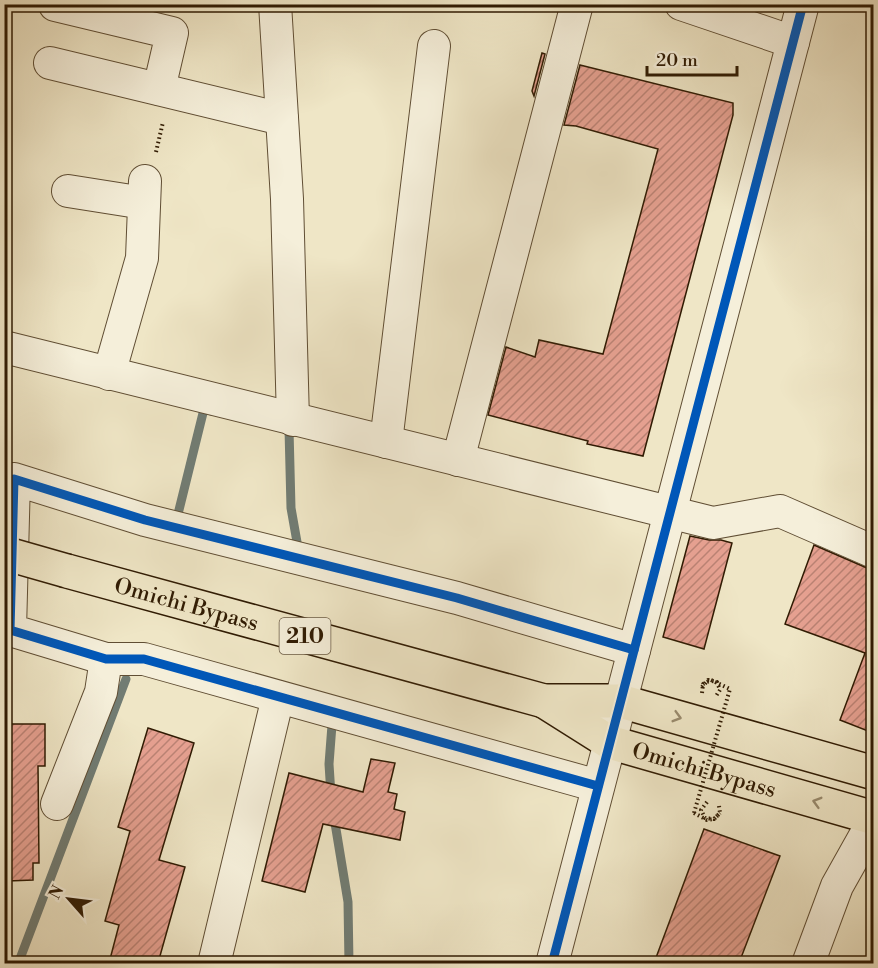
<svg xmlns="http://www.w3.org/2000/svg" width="878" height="968" font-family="'Libre Bodoni',serif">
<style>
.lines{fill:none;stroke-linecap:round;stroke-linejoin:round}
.stream{stroke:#717c73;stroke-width:9}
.building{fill:url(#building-hatch);stroke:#301b03;stroke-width:1.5}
.minor-casing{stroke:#604e34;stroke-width:34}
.highway-casing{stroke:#301b03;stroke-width:36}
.path{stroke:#301b03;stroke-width:4;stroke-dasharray:1.5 3;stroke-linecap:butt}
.minor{stroke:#f5efda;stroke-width:32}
.highway{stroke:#efe6c6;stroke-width:33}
.highway-bridge-casing{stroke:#301b03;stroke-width:36;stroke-linecap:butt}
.path-bridge{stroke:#301b03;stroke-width:4;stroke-dasharray:1.5 3;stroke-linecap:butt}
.highway-bridge{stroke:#efe6c6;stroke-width:33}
.cycleway-casing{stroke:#f5efda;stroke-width:13}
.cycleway{stroke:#0057b8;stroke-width:9}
.oneway{stroke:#998b6e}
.labels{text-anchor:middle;stroke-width:4.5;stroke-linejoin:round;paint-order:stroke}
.shield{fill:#f5efda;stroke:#6b5b44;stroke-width:1.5}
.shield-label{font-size:21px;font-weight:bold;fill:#301b03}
.street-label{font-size:22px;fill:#301b03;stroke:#f5efda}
</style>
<defs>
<pattern id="building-hatch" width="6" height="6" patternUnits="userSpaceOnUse" patternTransform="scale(1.5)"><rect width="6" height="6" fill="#e5a090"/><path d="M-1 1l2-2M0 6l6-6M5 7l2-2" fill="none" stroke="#ba8273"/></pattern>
</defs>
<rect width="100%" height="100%" fill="#efe6c6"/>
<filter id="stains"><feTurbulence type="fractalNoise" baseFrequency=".00333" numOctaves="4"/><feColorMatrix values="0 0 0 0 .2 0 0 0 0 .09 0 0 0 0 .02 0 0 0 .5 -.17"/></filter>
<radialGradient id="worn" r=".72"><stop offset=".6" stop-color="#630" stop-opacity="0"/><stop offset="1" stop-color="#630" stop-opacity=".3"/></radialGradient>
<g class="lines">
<g class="stream">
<path d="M289 429 291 508 297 542"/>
<path d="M178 514 204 409 211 411"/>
<path d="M331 795 329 764 332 725"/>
<path d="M334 817 348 902 349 964"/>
<path d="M18 964 126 679"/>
</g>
</g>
<g class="building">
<path d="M542 53 545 54 534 96 532 91Z"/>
<path d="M580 65 733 103V115L643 456 587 444 588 441 488 415 506 347 535 357 539 340 603 354 658 149 576 126 564 125Z"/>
<path d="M690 536 709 540H721L732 543 704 649 663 637Z"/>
<path d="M814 545 867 568 873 570V733L840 720 865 653 785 624Z"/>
<path d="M8 724H45V766H38L39 863H33V880L8 881 5 781H7Z"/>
<path d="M148 728 194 743 159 860 185 867 158 963H109L119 925 105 921 130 831 118 827Z"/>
<path d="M371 759 395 763 388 792 397 794 394 809 405 812 400 840 323 824 305 892 262 881 289 773 363 792Z"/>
<path d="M704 829 780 856 739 963H654Z"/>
</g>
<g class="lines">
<g class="minor-casing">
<g id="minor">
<path d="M275 4 287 199 293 420"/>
<path d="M681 4 793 42"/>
<path d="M55 5 172 33 159 89"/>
<path d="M50 63 282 119"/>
<path d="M68 191 144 203"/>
<path d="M4 347 713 523 780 511 874 552"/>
<path d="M109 374 142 258 145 181"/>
<path d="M386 442 434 46"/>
<path d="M458 460 577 4"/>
<path d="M598 786 144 659H106L10 630 14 479 145 520 457 598 634 650"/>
<path d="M57 804 101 692 106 659"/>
<path d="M214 964 278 697"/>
<path d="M552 964 803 4"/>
<path d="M808 964 837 886 874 820"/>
</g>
</g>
<g class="highway-casing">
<g id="highway">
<path id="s1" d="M67 571 544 701H620L874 773"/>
<path id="s2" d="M544 701 609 742 874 818"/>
</g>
</g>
<g class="path">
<path d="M156 152 163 122"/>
<path d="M702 687 708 680 717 682 720 690 716 696"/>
<path d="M702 693 703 684 711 680 730 689"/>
<path d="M707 802 701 810 705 818 714 819 720 813"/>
<path d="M694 813 707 820 714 819 720 813 719 806"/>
</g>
<use href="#minor" class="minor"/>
<use href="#highway" class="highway"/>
<g class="highway-bridge-casing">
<path id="highway-bridge" d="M4 553 67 571"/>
</g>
<path class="path-bridge" d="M694 813 730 689"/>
<use href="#highway-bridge" class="highway-bridge"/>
<g class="cycleway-casing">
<g id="cycleway">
<path d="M598 786 144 659H106L10 630 14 479 145 520 457 598 634 650"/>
<path d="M552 964 803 4"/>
</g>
</g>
<use href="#cycleway" class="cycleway"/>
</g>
<defs><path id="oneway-chevron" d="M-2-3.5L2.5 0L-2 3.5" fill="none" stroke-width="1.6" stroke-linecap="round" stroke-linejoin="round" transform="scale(1.5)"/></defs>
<g class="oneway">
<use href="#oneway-chevron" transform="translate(677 717) rotate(16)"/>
<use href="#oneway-chevron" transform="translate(817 802) rotate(-164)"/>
</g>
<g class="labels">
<rect class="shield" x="279.5" y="618" width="51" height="36" rx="4.5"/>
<g class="shield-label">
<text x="305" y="643">210</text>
</g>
<g class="street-label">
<text dy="8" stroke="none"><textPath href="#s1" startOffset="124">Omichi Bypass</textPath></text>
<text dy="8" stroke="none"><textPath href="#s2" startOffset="176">Omichi Bypass</textPath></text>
</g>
</g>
<rect width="878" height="968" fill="none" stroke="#efe6c6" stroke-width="24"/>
<rect x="6" y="6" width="866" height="956" fill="none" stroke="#301b03" stroke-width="3"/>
<rect x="12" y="12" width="854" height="944" fill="none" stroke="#301b03" stroke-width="1.5"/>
<g transform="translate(69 899) rotate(298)" stroke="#f5efda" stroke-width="4.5" paint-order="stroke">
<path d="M0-4.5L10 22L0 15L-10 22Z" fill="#301b03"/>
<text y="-9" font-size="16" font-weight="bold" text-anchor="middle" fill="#301b03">N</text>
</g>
<path d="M647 66v9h90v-9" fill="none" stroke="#301b03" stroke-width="3"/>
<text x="656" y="66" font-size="18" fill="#301b03" stroke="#f5efda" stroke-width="4.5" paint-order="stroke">20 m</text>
<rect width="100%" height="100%" filter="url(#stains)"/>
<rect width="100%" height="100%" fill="url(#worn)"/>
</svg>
